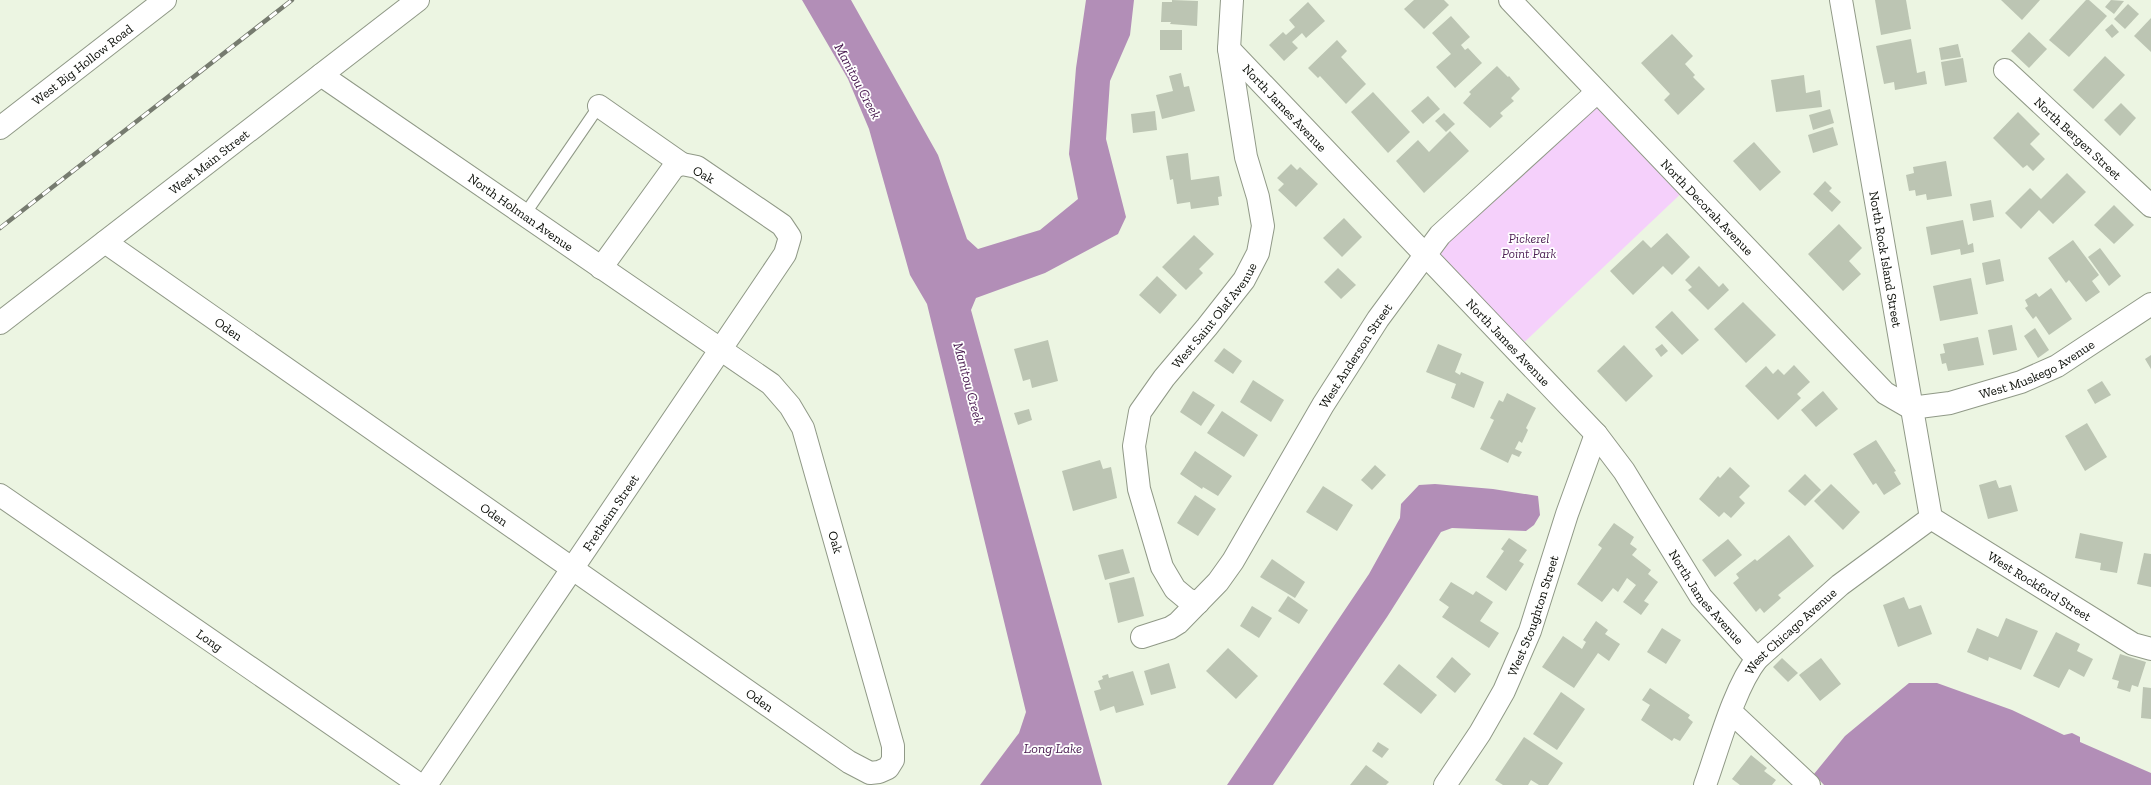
<svg xmlns="http://www.w3.org/2000/svg" width="2151" height="785" font-family="'Zilla Slab',serif">
<style>
.green{fill:#f5d0fb}
.water{fill:#b28eb7}
.building{fill:#bcc5b3}
.lines{fill:none;stroke-linecap:round;stroke-linejoin:round}
.service-casing{stroke:#909987;stroke-width:13}
.minor-casing{stroke:#909987;stroke-width:24}
.secondary-casing{stroke:#909987;stroke-width:24}
.service{stroke:#fff;stroke-width:11}
.minor{stroke:#fff;stroke-width:22}
.secondary{stroke:#fff;stroke-width:22}
.rail-casing{stroke:#767b6f;stroke-width:4.5}
.rail{stroke:#fff;stroke-width:3;stroke-dasharray:9;stroke-linecap:butt}
.labels{text-anchor:middle;stroke-width:3.5;stroke-linejoin:round;paint-order:stroke}
.street-label{font-size:13px;fill:#0a0d07;stroke:#fff}
.park-label{font-size:13px;font-style:italic;fill:#502357;stroke:#fff}
.water-label{font-size:14px;font-style:italic;fill:#4d2054;stroke:#fff}
</style>
<rect width="100%" height="100%" fill="#ecf5e2"/>
<path class="green" d="M1597 92 1688 187 1515 351 1425 256Z"/>
<g class="water">
<path d="M802 0H851L938 155 967 239 978 249 1040 230 1078 199 1069 154 1076 68 1086 0H1134L1130 35 1110 81 1106 139 1126 217 1118 234 1045 273 976 298 971 310 1102 785H980L1019 733 1026 712 927 304 910 275 869 129 848 79Z"/>
<path d="M1435 484 1493 489 1538 496 1540 515 1534 525 1526 531 1452 528 1441 532 1387 617 1273 785H1227L1369 574 1400 518 1401 504 1419 485Z"/>
<path d="M1909 683H1937L2012 710 2064 735 2072 733 2080 737V742L2151 773V785H1824L1814 774 1845 736Z"/>
</g>
<g class="building">
<path d="M1172 0 1198 1 1197 26 1170 24 1171 22H1161L1162 2H1172Z"/>
<path d="M1414 0H1444L1449 5 1424 29 1404 9Z"/>
<path d="M1875 0H1906L1911 29 1881 35Z"/>
<path d="M2001 0H2040L2022 20Z"/>
<path d="M2086 0H2089L2107 16 2069 57 2049 40Z"/>
<path d="M2111 0 2124 1 2114 14 2105 7Z"/>
<path d="M1308 2 1325 21 1306 38 1302 33 1292 42 1298 48 1284 61 1269 45 1283 32 1286 35 1295 27 1289 20Z"/>
<path d="M2128 4 2139 14 2125 29 2114 19Z"/>
<path d="M1451 16 1470 37 1461 45 1465 50 1468 48 1482 63 1455 88 1436 67 1451 54 1432 33Z"/>
<path d="M2151 18V52L2134 36Z"/>
<path d="M2112 24 2119 32 2112 38 2105 30Z"/>
<rect x="1160" y="30" width="22" height="20"/>
<path d="M2029 32 2047 49 2029 68 2011 51Z"/>
<path d="M1672 34 1693 56 1685 64 1695 75 1693 77 1705 89 1678 115 1664 100 1670 94 1641 63Z"/>
<path d="M1911 39 1917 73 1925 71 1927 84 1895 90 1894 82 1884 84 1876 46Z"/>
<path d="M1337 40 1347 51 1341 57 1366 84 1346 104 1320 76 1318 78 1308 68Z"/>
<path d="M1958 44 1961 57 1941 60 1939 48Z"/>
<path d="M2105 56 2125 75 2093 109 2073 90Z"/>
<path d="M1963 58 1967 82 1945 86 1941 62Z"/>
<path d="M1497 66 1508 77 1509 76 1520 89 1511 98 1514 101 1500 113 1503 116 1490 128 1463 103 1471 94 1469 92Z"/>
<path d="M1181 73 1184 87 1189 86 1195 111 1162 119 1156 95 1173 91 1169 76Z"/>
<path d="M1804 75 1806 93 1820 90 1822 107 1776 112 1771 80Z"/>
<path d="M1373 92 1410 132 1388 153 1351 112Z"/>
<path d="M1428 96 1440 109 1423 124 1411 111Z"/>
<path d="M2121 103 2136 118 2120 136 2104 120Z"/>
<path d="M1830 109 1834 123 1813 130 1809 115Z"/>
<path d="M1155 111 1157 130 1133 133 1131 114Z"/>
<path d="M2018 112 2040 134 2030 144 2045 159 2033 171 2027 165 2023 168 1993 138Z"/>
<path d="M1444 113 1455 124 1446 132 1435 121Z"/>
<path d="M1833 127 1838 145 1813 153 1808 135Z"/>
<path d="M1450 131 1469 151 1424 193 1396 161 1418 140 1429 152Z"/>
<path d="M1754 142 1781 172 1760 191 1733 161Z"/>
<path d="M1188 153 1191 180 1219 176 1222 196 1218 197 1219 205 1191 209 1190 202 1177 204 1173 179 1170 180 1166 156Z"/>
<path d="M1946 161 1952 196 1927 200 1926 194 1916 196 1915 190 1909 191 1906 175 1914 173 1913 167Z"/>
<path d="M1291 164 1297 170 1300 167 1318 184 1296 207 1278 190 1284 184 1277 178Z"/>
<path d="M2067 173 2086 192 2053 224 2039 210 2021 229 2005 213 2030 188 2041 199Z"/>
<path d="M1825 181 1832 188 1829 191 1841 202 1832 212 1813 194Z"/>
<path d="M1991 200 1994 217 1973 221 1970 204Z"/>
<path d="M2114 205 2134 225 2114 244 2094 225Z"/>
<path d="M1344 218 1362 237 1342 257 1323 238Z"/>
<path d="M1963 220 1968 245 1973 243 1974 252 1961 255 1960 249 1931 255 1926 227Z"/>
<path d="M1839 224 1862 248 1849 261 1861 274 1843 291 1808 254Z"/>
<path d="M1667 233 1690 257 1672 275 1663 266 1633 295 1610 271 1643 240 1651 248Z"/>
<path d="M1194 235 1214 254 1199 269 1203 273 1186 290 1162 267Z"/>
<path d="M2073 240 2099 275 2092 281 2100 292 2086 302 2069 280 2066 283 2048 258Z"/>
<path d="M2100 248 2121 276 2109 286 2088 257Z"/>
<path d="M2000 259 2004 281 1986 285 1982 263Z"/>
<path d="M1699 266 1719 287 1723 283 1729 290 1708 310 1688 290 1692 287 1685 280Z"/>
<path d="M1338 268 1356 285 1341 299 1324 282Z"/>
<path d="M1157 276 1177 295 1160 314 1139 295Z"/>
<path d="M1971 278 1978 314 1940 321 1933 286Z"/>
<path d="M2051 288 2072 319 2049 335 2036 316 2033 319 2025 308 2028 306 2025 300 2036 293 2039 297Z"/>
<path d="M1743 302 1776 335 1746 363 1714 329Z"/>
<path d="M1672 311 1699 340 1682 355 1655 327Z"/>
<path d="M2012 325 2017 350 1993 355 1988 330Z"/>
<path d="M2035 328 2049 350 2038 358 2024 336Z"/>
<path d="M1978 337 1984 365 1948 371 1946 363 1942 364 1940 354 1945 353 1943 344Z"/>
<path d="M1048 340 1058 381 1032 388 1030 379 1023 381 1014 349Z"/>
<path d="M1438 344 1462 354 1455 372 1460 375 1461 372 1484 382 1474 408 1451 398 1456 384 1426 372Z"/>
<path d="M1662 344 1668 351 1661 357 1655 349Z"/>
<path d="M1624 345 1653 376 1626 402 1597 371Z"/>
<path d="M1224 348 1242 361 1233 374 1214 361Z"/>
<path d="M2151 355V369L2145 359Z"/>
<path d="M1794 365 1810 382 1797 394 1801 398 1778 420 1745 386 1766 366 1773 374 1778 369 1784 375Z"/>
<path d="M1253 380 1284 400 1271 422 1240 402Z"/>
<path d="M2102 381 2111 395 2095 404 2087 390Z"/>
<path d="M1193 391 1215 405 1201 426 1180 412Z"/>
<path d="M1823 391 1838 409 1816 427 1801 410Z"/>
<path d="M1507 393 1536 408 1526 428 1528 430 1522 443 1519 441 1515 449 1522 452 1519 457 1512 454 1508 463 1480 449 1494 420 1490 418 1499 400 1503 402Z"/>
<path d="M1029 409 1032 420 1018 425 1014 413Z"/>
<path d="M1222 411 1258 435 1244 457 1207 433Z"/>
<path d="M2087 423 2107 457 2085 471 2065 436Z"/>
<path d="M1876 440 1896 471 1894 472 1901 484 1884 495 1876 483 1873 485 1853 454Z"/>
<path d="M1195 451 1232 476 1218 496 1203 487 1202 489 1180 474Z"/>
<path d="M1100 460 1103 469 1111 467 1117 498 1073 511 1062 471Z"/>
<path d="M1375 465 1386 475 1372 490 1361 480Z"/>
<path d="M1730 467 1750 486 1739 497 1745 503 1731 518 1724 512 1719 517 1699 499 1718 476 1720 478Z"/>
<path d="M1805 474 1821 490 1805 506 1788 491Z"/>
<path d="M1996 480 1999 488 2011 485 2018 511 1988 519 1979 485Z"/>
<path d="M1831 484 1860 512 1843 530 1814 501Z"/>
<path d="M1323 486 1353 505 1337 531 1306 512Z"/>
<path d="M1195 495 1216 509 1198 536 1177 523Z"/>
<path d="M1614 523 1634 537 1630 544 1637 549 1632 555 1651 570 1648 574 1658 582 1644 601 1649 604 1641 615 1623 602 1636 585 1627 578 1618 592 1613 588 1602 602 1577 584 1602 548 1598 545Z"/>
<path d="M2080 533 2123 542 2117 573 2100 570 2101 563 2075 558Z"/>
<path d="M1789 535 1814 566 1778 595 1781 598 1764 613 1760 608 1756 612 1733 583 1739 578 1736 574 1755 559 1757 561Z"/>
<path d="M1509 538 1527 550 1519 561 1524 564 1506 591 1486 577 1504 551 1501 549Z"/>
<path d="M1728 539 1742 555 1715 577 1702 560Z"/>
<path d="M1123 549 1130 573 1105 580 1098 555Z"/>
<path d="M2144 553 2151 554V587L2137 584Z"/>
<path d="M1272 559 1305 582 1295 598 1260 577Z"/>
<path d="M1134 577 1144 616 1118 623 1109 583Z"/>
<path d="M1451 582 1473 595 1476 591 1493 602 1480 621 1499 633 1489 648 1442 617 1449 607 1439 600Z"/>
<path d="M1288 596 1308 610 1299 624 1278 611Z"/>
<path d="M1904 597 1909 609 1921 605 1932 634 1898 647 1883 605Z"/>
<path d="M1252 606 1272 618 1259 638 1240 626Z"/>
<path d="M2006 618 2038 631 2021 670 1989 657 1988 661 1967 652 1977 628 1998 637Z"/>
<path d="M1596 621 1608 630 1605 634 1620 644 1609 661 1598 653 1574 688 1542 667 1563 636 1582 649 1586 642 1583 640Z"/>
<path d="M1662 628 1681 640 1666 664 1647 652Z"/>
<path d="M2056 632 2080 644 2077 651 2093 659 2084 677 2069 669 2059 688 2033 676Z"/>
<path d="M1228 648 1258 676 1236 699 1206 671Z"/>
<path d="M2120 654 2146 662 2138 687 2132 685 2130 692 2117 688 2119 681 2112 679Z"/>
<path d="M1452 657 1471 674 1455 693 1436 677Z"/>
<path d="M1782 658 1798 673 1788 682 1773 667Z"/>
<path d="M1821 658 1841 684 1820 701 1799 675Z"/>
<path d="M1169 663 1176 688 1151 695 1144 671Z"/>
<path d="M1399 664 1437 695 1421 714 1383 684Z"/>
<path d="M1133 671 1144 705 1116 713 1114 706 1100 711 1094 691 1101 689 1098 681 1103 679 1102 676 1108 674 1109 678Z"/>
<path d="M2143 687 2151 688V719L2141 718Z"/>
<path d="M1650 688 1690 715 1688 718 1693 722 1680 741 1674 738 1672 741 1641 720 1650 705 1642 700Z"/>
<path d="M1561 692 1585 709 1557 750 1533 734Z"/>
<path d="M1524 737 1563 763 1548 785H1539L1531 780 1528 785H1503L1495 780Z"/>
<path d="M1378 742 1389 749 1382 758 1372 751Z"/>
<path d="M1751 755 1767 768 1764 771 1776 780 1772 785H1740L1732 779Z"/>
<path d="M1366 765 1389 782 1386 785H1350Z"/>
</g>
<g class="lines">
<g class="service-casing">
<path id="service" d="M525 214 599 106"/>
</g>
<g class="minor-casing">
<g id="minor">
<path id="s1" d="M1510 0 1885 393 1911 408 1950 403 2021 382 2057 366 2151 304"/>
<path id="s2" d="M1841 0 1931 518"/>
<path id="s3" d="M1229 49 1596 434 1624 471 1701 597 1757 659"/>
<path id="s4" d="M2005 70 2151 206"/>
<path d="M599 106 682 164"/>
<path id="s5" d="M105 242 849 762 870 773 879 772 888 768 893 760V746L803 428 790 406 771 384 321 75"/>
<path id="s6" d="M0 323 418 0"/>
<path id="s7" d="M0 495 420 785"/>
<path id="s8" d="M1931 518 2133 644 2151 649"/>
<path id="s9" d="M1198 603 1187 599 1175 589 1162 567 1139 489 1134 446 1140 412 1164 378 1207 327 1244 280 1258 253 1263 226 1258 197 1246 157 1229 49 1232 0"/>
<path id="s10" d="M1142 637 1170 628 1178 623 1218 582 1233 561 1323 405 1378 319 1440 235 1597 92"/>
<path d="M1731 712 1809 785"/>
<path id="s11" d="M426 785 785 254 790 237 782 225 697 167 682 164 674 167 601 268"/>
<path id="s12" d="M1445 785 1480 733 1504 691 1530 631 1567 514 1596 434"/>
<path id="s13" d="M1705 785C1718 749 1734 688 1757 659L1840 585 1931 518"/>
</g>
</g>
<g class="secondary-casing">
<g id="secondary">
<path id="s14" d="M0 128 165 0"/>
</g>
</g>
<use href="#service" class="service"/>
<use href="#minor" class="minor"/>
<use href="#secondary" class="secondary"/>
<g class="rail-casing">
<path id="rail" d="M0 228 292 0"/>
</g>
<use href="#rail" class="rail"/>
</g>
<g class="labels">
<g class="street-label">
<text dy="5" stroke="none"><textPath href="#s14" startOffset="104">West Big Hollow Road</textPath></text>
<text dy="5" stroke="none"><textPath href="#s3" startOffset="81">North James Avenue</textPath></text>
<text dy="5" stroke="none"><textPath href="#s4" startOffset="100">North Bergen Street</textPath></text>
<text dy="5" stroke="none"><textPath href="#s6" startOffset="264">West Main Street</textPath></text>
<text transform="translate(704 174) rotate(29)" y="5">Oak</text>
<text dy="5" stroke="none"><textPath href="#s1" startOffset="286">North Decorah Avenue</textPath></text>
<text transform="translate(521 212) rotate(35)" y="5">North Holman Avenue</text>
<text dy="5" stroke="none"><textPath href="#s2" startOffset="263">North Rock Island Street</textPath></text>
<text dy="5" stroke="none"><textPath href="#s9" startOffset="334">West Saint Olaf Avenue</textPath></text>
<text dy="5" stroke="none"><textPath href="#s5" startOffset="151">Oden</textPath></text>
<text dy="5" stroke="none"><textPath href="#s3" startOffset="405">North James Avenue</textPath></text>
<text dy="5" stroke="none"><textPath href="#s10" startOffset="361">West Anderson Street</textPath></text>
<text dy="5" stroke="none"><textPath href="#s1" startOffset="706">West Muskego Avenue</textPath></text>
<text dy="5" stroke="none"><textPath href="#s11" startOffset="329">Fretheim Street</textPath></text>
<text dy="5" stroke="none"><textPath href="#s5" startOffset="475">Oden</textPath></text>
<text transform="translate(836 542) rotate(74)" y="5">Oak</text>
<text dy="5" stroke="none"><textPath href="#s8" startOffset="128">West Rockford Street</textPath></text>
<text dy="5" stroke="none"><textPath href="#s3" startOffset="729">North James Avenue</textPath></text>
<text dy="5" stroke="none"><textPath href="#s12" startOffset="192">West Stoughton Street</textPath></text>
<text dy="5" stroke="none"><textPath href="#s13" startOffset="180">West Chicago Avenue</textPath></text>
<text dy="5" stroke="none"><textPath href="#s7" startOffset="255">Long</textPath></text>
<text dy="5" stroke="none"><textPath href="#s5" startOffset="799">Oden</textPath></text>
</g>
<g class="park-label">
<text x="1529" y="243">Pickerel<tspan x="1529" dy="15">Point Park</tspan></text>
</g>
<g class="water-label">
<text transform="translate(858 81) rotate(62)" y="5">Manitou Creek</text>
<text transform="translate(969 383) rotate(75)" y="5">Manitou Creek</text>
<text x="1053" y="753">Long Lake</text>
</g>
</g>
</svg>
